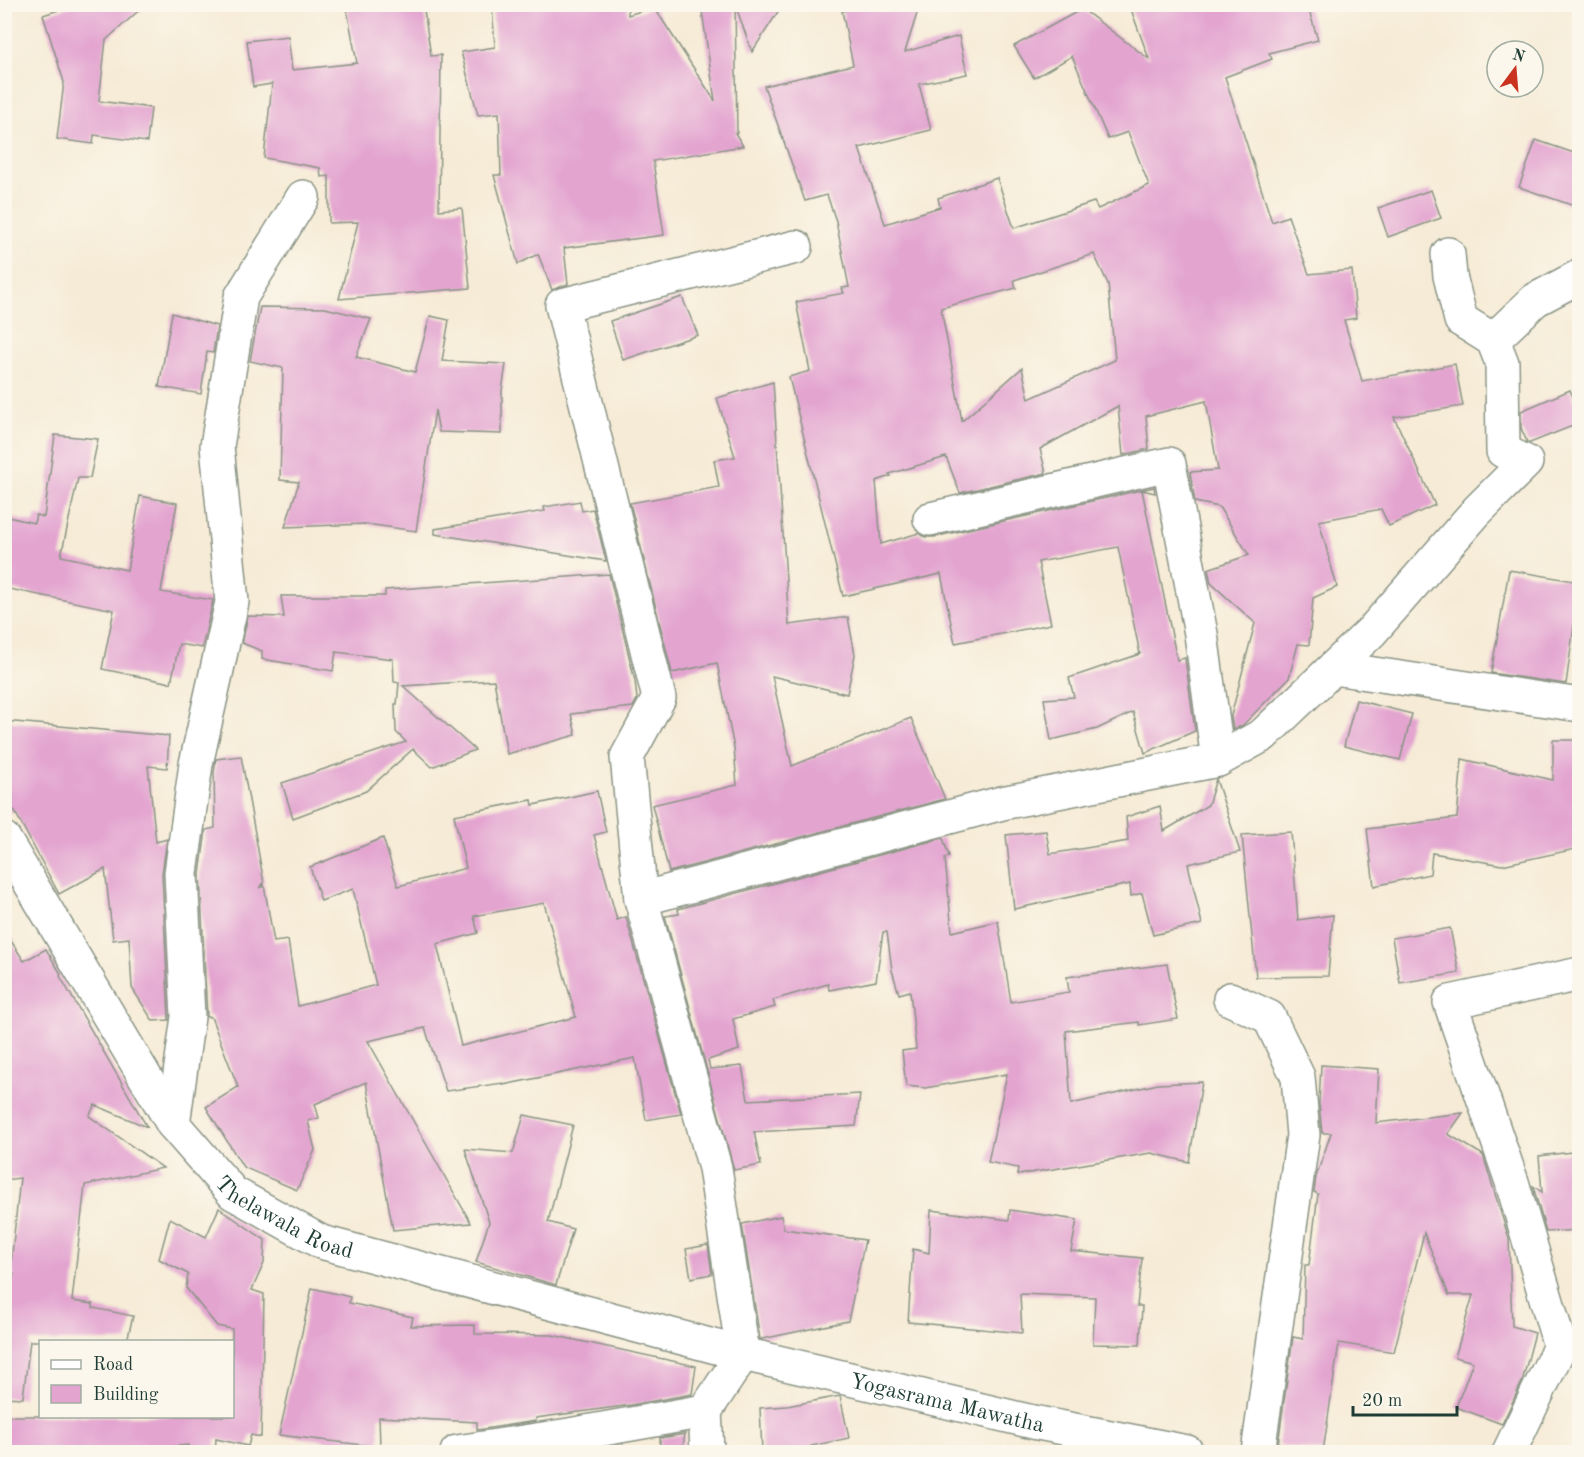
<svg xmlns="http://www.w3.org/2000/svg" width="1584" height="1457" font-family="'Old Standard TT',serif">
<style>
.building{fill:#e3a4d0;fill-rule:evenodd}
.lines{fill:none;stroke-linecap:round;stroke-linejoin:round}
.minor-casing{stroke:#8a9485;stroke-width:36}
.minor{stroke:#fff;stroke-width:33}
.labels{text-anchor:middle;stroke-width:4.5;stroke-linejoin:round;paint-order:stroke}
.street-label{font-size:22px;fill:#1f3d34;stroke:#fbf7ec}
</style>
<rect width="100%" height="100%" fill="#fbf7ec"/>
<filter id="ink" filterUnits="userSpaceOnUse"><feTurbulence type="fractalNoise" baseFrequency=".0167" numOctaves="2"/><feDisplacementMap in="SourceGraphic" scale="12" xChannelSelector="R" yChannelSelector="G"/><feConvolveMatrix kernelMatrix="1 2 1 2 8 2 1 2 1" color-interpolation-filters="sRGB"/></filter>
<filter id="wash" filterUnits="userSpaceOnUse"><feTurbulence type="fractalNoise" baseFrequency=".008" numOctaves="4" result="noise"/><feDisplacementMap in="SourceGraphic" scale="24" xChannelSelector="R" yChannelSelector="G"/><feGaussianBlur stdDeviation="1.35" result="paint"/><feColorMatrix in="noise" values="0 0 0 0 0 0 0 0 0 0 0 0 0 0 0 0 0 1.4 0 .05"/><feComposite in="paint" operator="in"/></filter>
<g filter="url(#wash)">
<rect width="100%" height="100%" fill="#f6ebd6"/>
<g id="blocks">
<g class="building">
<path d="M78 4H146L106 40 99 101 151 108 147 142 94 135 93 144 57 139 64 82 43 15Z"/>
<path d="M346 4H423L431 56 441 55 439 210 462 208 470 288 339 299 358 222 329 223V176L321 177 320 168 264 158 272 84 253 87 247 41 288 36 292 70 357 63Z"/>
<path d="M492 4H628V15L654 7 715 101 701 4H735L737 133H735L743 146 653 161 664 235 564 248 568 284 552 290 538 254 518 264 494 175H501L499 113 478 115 461 52 495 47Z"/>
<path d="M735 4H783L752 52Z"/>
<path d="M871 4H920L905 52 959 36 967 74 919 84 931 130 859 148 885 224 940 207 938 198 997 178 1014 228 1094 202 1098 209 1149 185 1128 132 1108 139 1072 56 1034 78 1014 46 1082 9 1149 59 1129 4H1307L1318 40 1269 53 1272 59 1225 77 1272 222 1288 216 1309 274 1352 270 1356 318 1344 320 1362 381 1455 364 1463 406 1394 417 1435 505 1389 526 1381 509 1319 521 1337 587 1313 598 1309 645 1298 644 1289 678 1243 725 1233 730 1231 716 1255 623 1211 583 1208 569 1249 555 1219 507 1195 502 1190 472 1218 470 1206 401 1146 416 1149 449 1123 455 1118 406 1040 449 1046 473 960 493 946 457 889 474 891 476 876 481 881 544 919 533 925 537H934L1154 487 1155 493 1142 490 1177 660 1185 658 1195 731 1145 753 1133 712 1097 729 1051 740 1044 699 1074 697 1069 678 1140 654 1118 547 1038 562 1051 624 955 643 941 574 843 596 789 377 810 371 796 302 844 293 842 288 849 287 836 221 827 195 805 201 764 86 853 65 842 11ZM1094 254 1108 284 1115 360 1029 399 1022 368 962 421 941 308 1016 288 1014 280Z"/>
<path d="M1536 140 1580 155V208L1519 187Z"/>
<path d="M1431 190 1441 218 1388 237 1378 208Z"/>
<path d="M682 297 698 335 623 360 610 321Z"/>
<path d="M260 307 325 308 371 319 356 357 415 372 430 316 449 320 442 361 506 364 502 391V434L439 432 435 410 416 531 366 524 285 527 299 482 280 480 283 368 250 361Z"/>
<path d="M172 313 217 326 213 353 207 352 201 394 159 387Z"/>
<path d="M773 382 789 625 848 617 855 655 847 694 772 676 792 766 911 718 945 799 669 872 652 805 737 785 734 748 717 663 672 673 630 503 719 487 714 460 735 457 717 398Z"/>
<path d="M1570 390 1580 412V423L1530 443 1527 442 1521 428V411Z"/>
<path d="M55 435 98 439 90 478H78L61 556 127 570 140 496 177 503 161 592 213 600 202 648 179 644 171 683 102 669 114 610 4 588V516L34 523 36 515 44 517Z"/>
<path d="M580 501 582 511 593 509 606 561 435 534V529L545 511 544 507Z"/>
<path d="M1509 570 1580 582 1566 684 1491 673Z"/>
<path d="M609 574 635 681 637 699 633 707 571 714 576 735 507 754 494 680 403 686 475 750 432 767 413 749 366 791 293 818 282 783 406 742 396 732 395 704H397L399 683 394 682 393 659 336 652 333 671 262 659V651L242 643 248 616 284 617 281 596H385V590Z"/>
<path d="M1356 700 1412 714 1400 760 1344 746Z"/>
<path d="M4 721 169 736 167 768 148 766 156 842 167 839 162 874 169 1020 153 1021 132 988 129 938 113 940 105 869 59 894 14 810 4 815Z"/>
<path d="M1553 740H1580V848L1502 865 1432 853 1430 874 1374 886 1367 829 1457 818 1462 759 1553 780Z"/>
<path d="M241 756 264 883 259 888 264 885 274 942 288 940 298 1006 376 985 353 889 321 901 310 867 383 838 398 886 466 868 454 815 532 800 533 805 597 791 606 832 594 835 617 920 626 917 681 1114 646 1120 635 1058 503 1085V1083L446 1091 425 1028 368 1041 471 1223 393 1230 366 1082 315 1104 319 1118 308 1121 315 1150 297 1190 243 1167 206 1107 238 1087 211 1017H207L200 874 206 830 215 828 214 773 216 759ZM544 903 576 1017 461 1046 437 944 478 933 474 916Z"/>
<path d="M1216 779 1240 852 1188 864 1202 924 1153 935 1142 893 1131 896 1130 884 1014 909 1006 835 1046 831 1050 854 1128 841 1126 817 1160 806 1164 831 1208 805Z"/>
<path d="M1291 832 1298 920 1333 915 1328 976 1256 977 1242 835Z"/>
<path d="M943 838 949 856 945 858 952 932 998 921 1011 1002 1069 992 1067 977 1167 964 1178 1019 1139 1025V1022L1066 1031 1071 1104 1158 1084 1202 1082 1189 1162 1151 1153 1017 1175 1018 1168 988 1162 1007 1074 925 1088 906 1086 902 1051 916 1049 910 991 899 994 892 970 887 932H883L876 981 829 990 828 984 773 1000 775 1007 733 1019 739 1050 708 1060 710 1069 742 1066 748 1100 860 1094 856 1126 754 1132 761 1165 734 1170 665 916 679 914 678 909Z"/>
<path d="M1450 928 1459 973 1400 983 1392 938Z"/>
<path d="M4 930 24 961 46 949 61 974 60 976 147 1127 95 1105 89 1116 163 1168 85 1185 72 1301 93 1304V1308L133 1316 127 1341H30L23 1398 4 1397V1315L14 1273H10L20 1178 4 1180Z"/>
<path d="M1321 1065 1379 1069 1376 1123 1463 1113 1448 1134 1483 1155 1509 1239 1512 1326 1535 1333 1522 1382 1502 1424 1456 1407 1473 1362 1455 1357 1473 1295H1449L1424 1233 1394 1352 1339 1343 1323 1452 1278 1445 1293 1337 1303 1339 1305 1265H1309L1318 1194 1314 1192 1316 1177 1331 1133H1322L1319 1103Z"/>
<path d="M524 1115 573 1125 548 1222 573 1229 556 1285 476 1262 489 1222 465 1149 513 1153Z"/>
<path d="M1580 1151V1230L1546 1232 1533 1186 1542 1192 1539 1156Z"/>
<path d="M219 1208 265 1240 264 1263 252 1290 264 1294 261 1437 251 1435 248 1446 216 1439 215 1452H187L188 1445 110 1452H4V1416H232V1329L217 1326 186 1288 188 1274 159 1259 170 1218 206 1237Z"/>
<path d="M931 1210 1009 1220 1010 1210 1077 1220 1071 1251 1142 1258 1137 1306H1142L1140 1345 1093 1344 1095 1297 1020 1294 1022 1333 908 1322 913 1249 929 1253Z"/>
<path d="M781 1216 784 1229 865 1240 848 1321 762 1339H760L742 1224Z"/>
<path d="M708 1245 712 1274 691 1278 686 1249Z"/>
<path d="M312 1288 350 1297 349 1303 413 1317 411 1326 475 1325V1334L552 1335 696 1366 692 1394 631 1405 536 1418V1421L477 1430V1422L379 1417 380 1447 279 1435Z"/>
<path d="M840 1396 849 1438 811 1446V1452H762L760 1408 787 1406Z"/>
<path d="M685 1434 682 1452H660V1438Z"/>
</g>
</g>
</g>
<g filter="url(#ink)">
<use href="#blocks" fill-opacity="0" stroke="#8a9485" stroke-width="1.5"/>
<g class="lines">
<g class="minor-casing">
<g id="minor">
<path d="M1493 340 1535 300 1580 276"/>
<path d="M930 519 1169 464 1201 634 1218 760"/>
<path d="M1334 668 1580 705"/>
<path id="s1" d="M4 839 173 1124 233 1193 321 1242 743 1354 1033 1422 1187 1452"/>
<path d="M641 899 1002 803 1218 760 1263 735 1372 631 1477 511 1526 462 1503 451 1502 363 1493 340 1461 320 1450 276 1448 254"/>
<path d="M1230 999 1269 1017 1298 1077 1303 1135 1258 1452"/>
<path d="M173 1124 188 1017 181 873 196 764 232 602 217 446 241 297 303 197"/>
<path d="M743 1354 715 1168 641 899 627 757 659 698 562 305 796 247"/>
<path d="M705 1411 707 1452"/>
<path d="M457 1452 569 1435 705 1411 743 1354"/>
<path d="M1509 1452 1560 1346 1512 1182 1450 1002 1580 974"/>
</g>
</g>
<use href="#minor" class="minor"/>
</g>
</g>
<g class="labels">
<g class="street-label">
<text dy="8" stroke="none"><textPath href="#s1" startOffset="480">Thelawala Road</textPath></text>
<text dy="8" stroke="none"><textPath href="#s1" startOffset="1170">Yogasrama Mawatha</textPath></text>
</g>
</g>
<rect width="1584" height="1457" fill="none" stroke="#fbf7ec" stroke-width="24"/>
<rect x="39" y="1340" width="195" height="78" fill="#fbf7ec" stroke="#a3ada2" stroke-width="1.5"/>
<rect x="51" y="1360" width="30" height="9" fill="#ffffff" stroke="#a3ada2" stroke-width="1.5"/>
<text x="93" y="1370" font-size="18" fill="#1f3d34">Road</text>
<rect x="51" y="1385" width="30" height="18" fill="#e3a4d0" stroke="#a3ada2" stroke-width="1.5"/>
<text x="93" y="1400" font-size="18" fill="#1f3d34">Building</text>
<g transform="translate(1515 69) rotate(16)"><circle r="28" fill="#fbf7ec" stroke="#a3ada2" stroke-width="1.5"/>
<path d="M0-4.5L10 22L0 15L-10 22Z" fill="#c8321e"/>
<text y="-9" font-size="16" font-weight="bold" text-anchor="middle" fill="#1f3d34">N</text>
</g>
<path d="M1353 1406v9h104v-9" fill="none" stroke="#1f3d34" stroke-width="3"/>
<text x="1362" y="1406" font-size="18" fill="#1f3d34" stroke="#fbf7ec" stroke-width="4.5" paint-order="stroke">20 m</text>
</svg>
